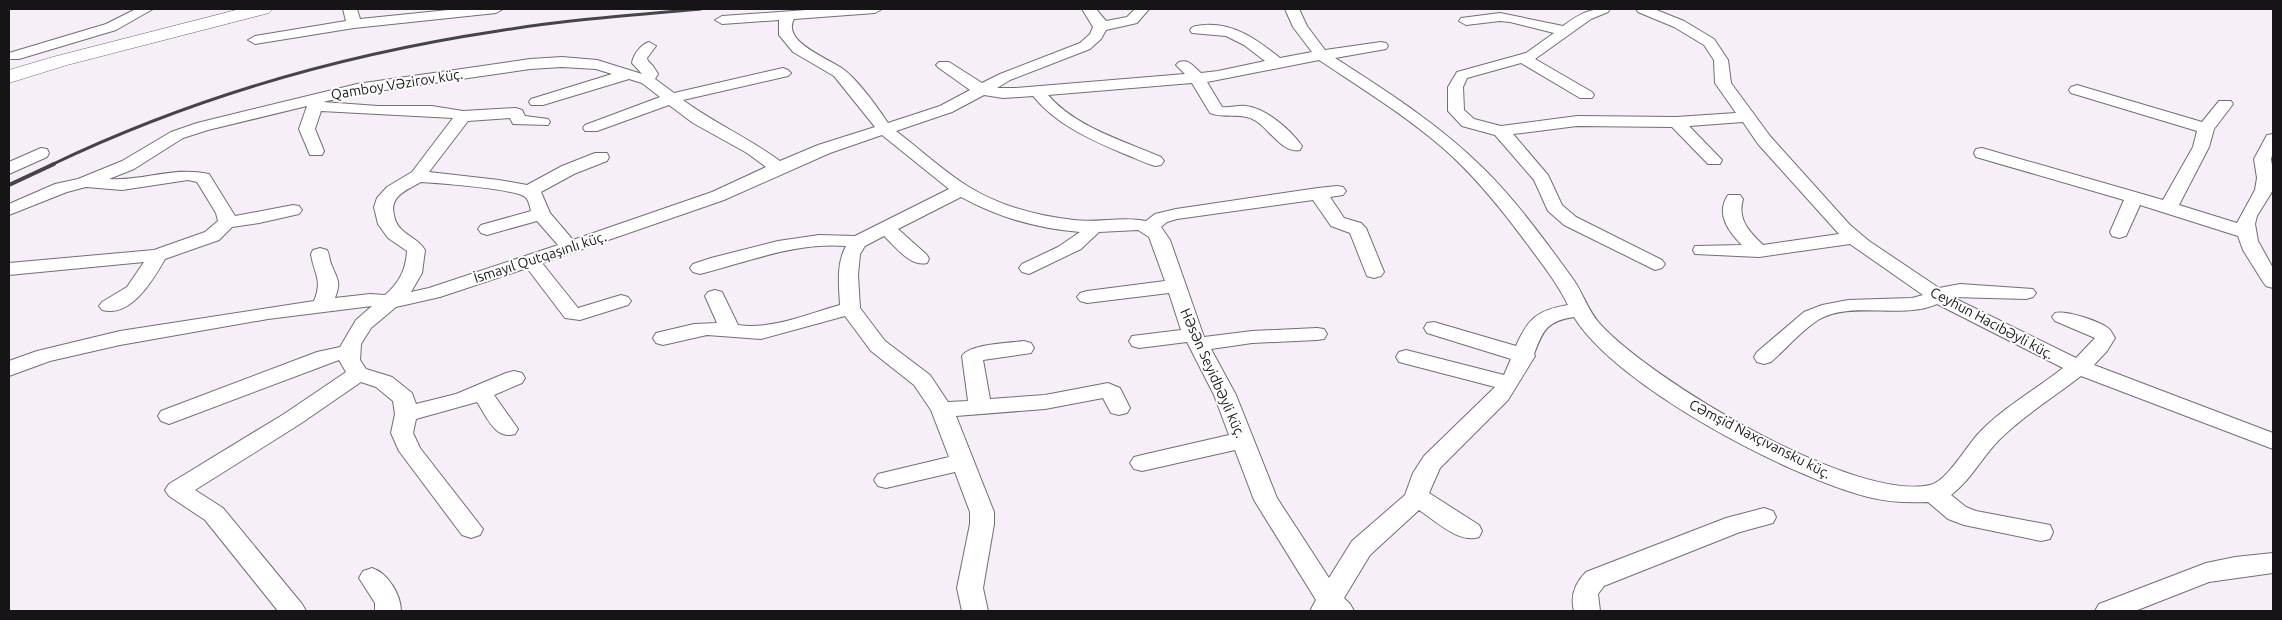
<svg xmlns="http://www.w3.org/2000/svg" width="2282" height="620" font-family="Ubuntu,sans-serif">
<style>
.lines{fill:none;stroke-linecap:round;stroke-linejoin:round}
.street-casing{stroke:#736d74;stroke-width:2}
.secondary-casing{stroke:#736d74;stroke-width:1}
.street{fill:#fff;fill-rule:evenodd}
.secondary{fill:#fff;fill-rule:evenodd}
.rail-far1{stroke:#474449;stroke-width:3}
.rail{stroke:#474449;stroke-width:4}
.labels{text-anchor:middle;stroke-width:4;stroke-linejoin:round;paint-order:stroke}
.street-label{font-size:14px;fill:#161417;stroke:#fff}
</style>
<rect width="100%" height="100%" fill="#f6eff8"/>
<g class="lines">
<g class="street-casing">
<g id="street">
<path d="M136 9H153L116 30 19 59H9V53L106 24Z"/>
<path d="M343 9H357L360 19 458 9H503L496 13 354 28 255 44 248 40 255 36 346 21Z"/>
<path d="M820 9H882L875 13 794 19C781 42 830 59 843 69 858 80 878 108 888 123L940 106 970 90 939 68 936 65 939 62H949L982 83 1000 74 1080 43 1090 34 1093 27 1082 9H1096L1106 21 1127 17 1135 9H1149L1137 23 1106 30 1101 39 1090 49 1010 80 997 88H1015L1185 74 1176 65 1179 62C1189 59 1193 66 1201 73L1218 71 1265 61 1244 45 1226 36 1192 33 1190 30C1193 25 1198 26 1204 25 1235 23 1257 40 1280 58L1312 52 1293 27 1285 9H1299L1307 26 1325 50 1381 42 1386 43 1388 46 1386 49 1335 58C1388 92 1440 125 1485 170 1518 203 1546 242 1573 279 1583 293 1588 311 1600 324 1651 380 1853 502 1930 485 1947 481 1966 447 1978 434 2002 408 2035 390 2063 368L1937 304C1901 320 1851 300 1818 320 1801 331 1786 349 1771 362L1764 364 1757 362 1754 357 1757 352 1804 312 1822 305 1848 300 1912 298 1923 295 1850 244 1759 257 1695 254 1693 250 1695 246 1742 245C1729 232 1715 214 1728 195H1740L1743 199C1737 220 1749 231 1763 245L1839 234 1758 144 1743 122 1689 126 1722 160 1720 164H1708L1672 127 1577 126 1513 134 1548 175 1562 205 1576 217 1662 260 1665 264 1662 268 1655 270 1564 225 1548 211 1534 180 1495 135 1462 126 1448 111V87L1457 72 1526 53 1554 33 1510 22 1500 21 1466 25 1459 21 1461 18 1500 13 1563 26C1581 13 1587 9 1610 9L1608 12 1591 19 1535 59 1592 92 1594 95 1592 98H1580L1521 63 1467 78 1463 87 1464 110 1474 119 1501 126 1577 116 1676 117 1736 113 1715 83 1714 60 1704 45 1674 27 1638 12 1636 9H1654L1684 21 1714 39 1728 60 1731 83 1770 136 1850 225 1869 241 1939 288 1960 284 2033 289 2036 293 2033 297 2026 299 1952 297 2076 358 2095 338 2055 321 2052 317 2055 313C2066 310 2099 321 2108 328 2111 330 2113 335 2115 338L2107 351 2094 365 2273 433V449L2081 376C2054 397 2024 415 1999 440 1982 457 1971 480 1951 495L1966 507 1976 511 2050 525 2053 532 2050 539 2041 541 1964 525 1948 519 1928 502C1907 503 1888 502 1868 497 1789 477 1616 386 1574 317 1547 321 1543 330 1534 354L1535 356 1508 400 1440 468 1429 493 1479 525 1482 531 1479 537C1459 544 1436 521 1419 510L1370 555 1344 598 1350 604 1354 611H1312L1311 609 1316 600 1254 500 1235 450 1142 471 1134 469 1130 463 1134 457 1142 455 1229 435 1214 395 1187 342 1139 348 1132 346 1129 341 1132 336 1181 330 1169 293 1087 303 1080 301 1077 297 1080 293 1087 291 1165 281 1149 237 1138 230 1099 232 1081 249 1029 274 1022 272 1019 268 1022 264 1058 247 1080 232C1039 229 997 217 961 197L898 229 927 255 929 259 927 263C910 267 896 247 884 236L865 246 860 254 858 275 860 308 885 341 930 375 948 402 968 401 962 356C969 344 1009 343 1024 341L1031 343 1034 348 1031 353 983 360 990 399 1045 395 1108 383 1120 388 1130 408 1127 413 1119 415 1111 413 1103 398 1045 409 956 416 994 512V524L983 588 988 611H962L957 588 970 524V512L955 472 886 488 878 486 874 480 878 474 949 457 931 410 914 385 871 351 845 316 761 339 707 335 663 345 656 343 653 338 656 333 694 324 717 323 705 296 708 292 715 290 722 292 738 325C772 330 807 314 840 305 839 285 836 264 846 246 795 242 748 262 700 274L693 272 690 268 693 264 711 258 778 241 819 235 855 236 949 189 882 135 830 153 724 200 542 263 578 308 621 295 628 297 631 301 628 305 580 320 565 318 527 268 440 297 396 307 371 328 361 344 360 360 366 369 392 377 412 393 416 404 456 394 506 373 514 371 522 373 525 378 522 383 494 395 518 429 515 434C495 440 487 417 477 402L416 419 413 433 420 448 483 529 480 535 471 538 462 535 399 451 391 433 395 414 393 401 376 387 361 382 300 424 195 490 223 508 302 604 306 611H278L205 520 169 496 165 490 169 484 284 414 346 372 339 360 177 421 169 424 161 421 158 416 161 411 317 352 340 347 356 320 372 306 268 319 120 345 50 361 9 376V361L37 351 120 331 314 301C323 279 314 275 311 254L313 250 320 248 327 250C330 255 329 261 332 266 338 281 341 282 335 298L370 294 385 295C399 283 406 270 407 251L388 238 378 224 374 207 377 198 387 187 412 172 453 118 321 111 315 129 324 151 322 155H310L299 129 307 106 208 130 183 138 134 169 109 179C143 181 174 166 209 174L235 216 293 205 299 206 302 210 299 214 259 223 232 227 219 240 165 259C153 280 131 318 102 310L99 306 102 302 127 287 144 262 9 275V263L154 250 205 232 218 221 216 213 197 182 188 180 122 190 86 187 67 192 9 215V204L55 184 78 179 122 161 171 132 197 123 357 84 530 59 562 57 597 60 642 74 632 63C633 55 641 44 649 42L656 46 647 58 648 61 653 66 658 74 655 79 674 93 783 68 788 70 791 73 788 76 683 100C714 123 749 138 780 161L818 145 875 127 834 76 793 52 779 35V20L722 24 715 20 722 16ZM1319 60C1361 88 1405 115 1443 148 1475 176 1503 211 1528 245 1543 265 1557 283 1568 305 1538 310 1528 318 1516 346L1434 322 1427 323 1424 328 1427 333 1511 359 1504 375 1406 350 1399 352 1396 357 1399 362 1495 387 1424 456 1413 473 1405 495 1352 541 1329 578 1277 498 1236 395 1211 349 1252 343 1317 340 1324 339 1327 334 1324 329 1317 328 1252 331 1204 337 1170 240 1161 227 1167 222 1177 219 1313 200 1331 226 1350 233 1367 276 1374 278 1381 276 1384 272 1366 228 1361 223 1344 218 1330 197 1343 195 1346 191 1343 187 1337 186 1318 188 1176 209 1155 214 1146 221C1122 216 1098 223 1074 220 1037 216 1000 206 969 187 943 171 920 149 896 131L952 112 984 95 1003 98 1033 96C1056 124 1089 139 1122 153 1133 157 1144 163 1155 166L1161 165 1164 161 1161 157C1124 141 1075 127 1048 95L1192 83 1210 113C1226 119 1242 112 1256 121 1269 129 1283 154 1300 150L1302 146C1290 129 1267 109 1246 106 1238 105 1230 108 1222 107L1207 82ZM562 67 596 69 612 74 531 99 529 102 531 105H543L629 79 642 83 660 97 585 125 583 128 585 131H597L669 105 693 123 747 153 766 167 712 192 573 240 550 213 541 192 574 174 607 161 609 157 607 153H595L562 166 527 185 499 180 429 172 468 121 510 118 513 124 548 125 550 122 548 119 525 116 522 110 516 108 463 111 432 106H378L323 102 357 94 530 69ZM421 182C438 183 516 189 525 197 529 200 530 207 531 211L481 225 478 229 481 233 487 235 537 221 558 245 429 288 411 292 422 273 425 250C419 240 409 237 401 229 397 225 395 221 394 215 389 196 407 190 421 182Z"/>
<path d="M2077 85 2202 122 2219 101H2231L2233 104 2214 129 2209 147 2179 205 2237 223 2255 190 2257 178 2254 159 2267 135 2273 134V152L2271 159 2273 171V190L2257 216 2255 224 2258 241 2273 268V288L2266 286 2263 282 2243 250 2238 236 2140 205 2126 236 2119 238 2112 236 2110 232 2124 200 1976 157 1974 153 1976 149 1982 148 2163 200 2193 147 2197 131 2071 93 2069 90 2071 87Z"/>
<path d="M41 148 47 149 49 153 47 157 9 174V162Z"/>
<path d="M1764 508 1773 511 1776 517 1773 523 1740 532 1604 586 1598 594 1600 611H1574C1570 596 1575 583 1586 572L1726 518Z"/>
<path d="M2273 553V573L2209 582 2135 611H2095L2099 604 2206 563 2235 557Z"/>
<path d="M372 568C388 573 401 595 401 611H375V603L359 578 363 571Z"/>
</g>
</g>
<g class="secondary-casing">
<path id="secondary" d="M240 9H272L269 13 67 65 9 83V70L53 57Z"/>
</g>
<use href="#street" class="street"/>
<use href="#secondary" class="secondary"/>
<path class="rail-far1" d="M51 165C191 98 345 54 498 31 565 20 633 15 701 9"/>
<path class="rail" d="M9 185 54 164"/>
</g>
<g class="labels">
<g class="street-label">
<text transform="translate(397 84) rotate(-9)" y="5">Qamboy Vəzirov küç.</text>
<text transform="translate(540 257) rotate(-18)" y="5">İsmayıl Qutqaşınlı küç.</text>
<text transform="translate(1992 323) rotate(28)" y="5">Ceyhun Hacıbəyli küç.</text>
<text transform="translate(1213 373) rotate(66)" y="5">Həsən Seyidbəyli küç.</text>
<text transform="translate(1760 439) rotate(27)" y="5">Cəmşid Naxçıvansku küç.</text>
</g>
</g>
<rect width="2282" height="620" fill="none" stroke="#161417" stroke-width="20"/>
</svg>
